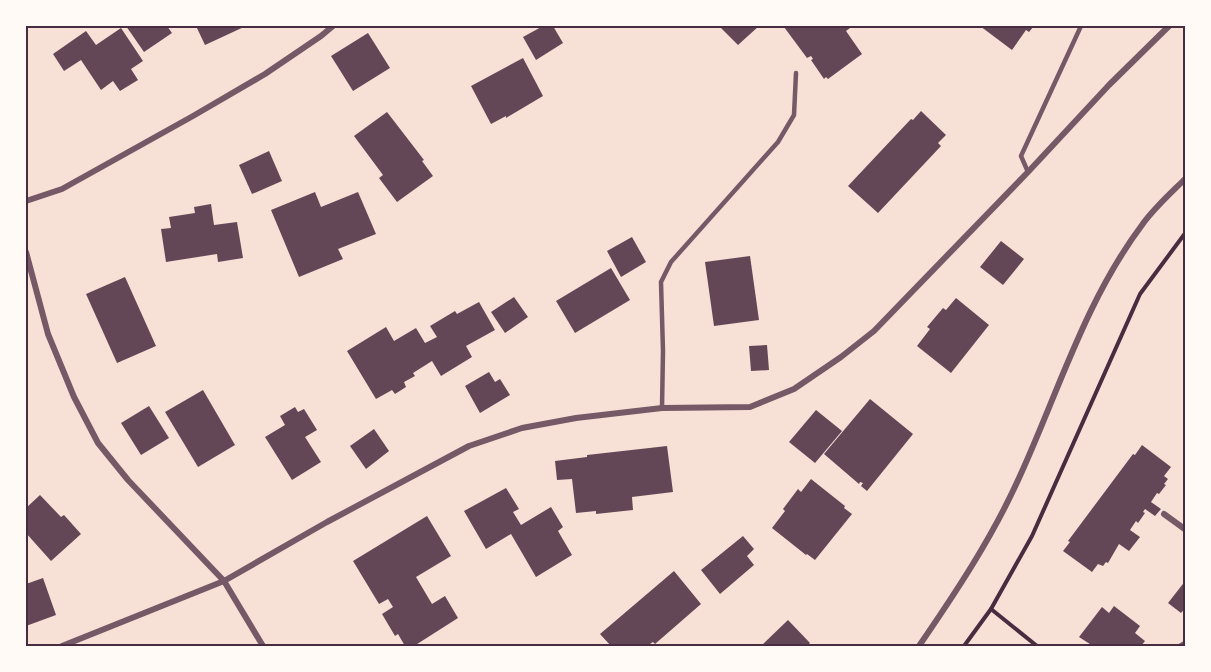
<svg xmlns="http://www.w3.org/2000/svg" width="1211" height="672" font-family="'Nunito Sans',sans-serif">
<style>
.building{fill:#644757}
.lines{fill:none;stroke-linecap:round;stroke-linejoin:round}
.path{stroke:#4a2c40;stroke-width:4}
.service{stroke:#755966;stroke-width:4.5}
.minor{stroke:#755966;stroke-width:6}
.neatline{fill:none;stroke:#4a2c40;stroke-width:2}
</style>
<rect width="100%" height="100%" fill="#f7e1d7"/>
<g class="building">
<path d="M126 26H167L172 33 144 52Z"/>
<path d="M196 26H246L205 45Z"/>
<path d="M543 26H553L563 43 536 60 523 37Z"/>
<path d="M719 26H759L738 45Z"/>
<path d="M786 26H848L850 28 846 31 862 54 828 79 826 77 824 79 811 60 813 59 811 56 807 58 784 27Z"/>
<path d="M980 26H1034L1029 32 1026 30 1012 50Z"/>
<path d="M121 28 143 61 131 69 138 80 120 91 113 81 101 90 81 60 64 71 53 54 86 31 96 45Z"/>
<path d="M368 33 390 68 353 91 331 56Z"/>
<path d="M523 58 543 96 506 118V116L491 124 471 86Z"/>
<path d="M921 111 946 135 938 143 941 146 878 213 848 186 911 119 913 120Z"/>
<path d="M387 112 424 160 422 161 433 176 397 202 379 178 383 175 354 136Z"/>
<path d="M269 151 282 181 252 194 239 165Z"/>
<path d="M315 192 321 207 358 192 376 234 338 249 343 259 299 277 271 210Z"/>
<path d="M211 204 214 225 237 222 243 258 218 262 217 254 166 262 161 229 171 228 169 217 195 213 194 207Z"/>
<path d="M632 237 646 262 621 277 607 251Z"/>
<path d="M1001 241 1024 259 1003 285 980 267Z"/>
<path d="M750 256 759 320 714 326 705 262Z"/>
<path d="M611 268 630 300 575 333 556 301Z"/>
<path d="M125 277 156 346 117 363 86 294Z"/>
<path d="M514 297 528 317 505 333 491 312Z"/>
<path d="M956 298 989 325 951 373 917 346 930 329 927 327 943 308 946 310Z"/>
<path d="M479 302 495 330 466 346 472 357 441 376 432 361 413 373 415 376 404 382 406 387 395 394 392 390 376 399 347 351 386 327 394 341 416 328 425 343 437 337 430 326 455 311 457 314Z"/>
<path d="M767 345 769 370 751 371 749 346Z"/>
<path d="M489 372 495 382 500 379 510 395 480 413 465 386Z"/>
<path d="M203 390 235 445 198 467 165 412Z"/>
<path d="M870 399 913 434 867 491 861 486 863 483 860 482 859 484 824 454Z"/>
<path d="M149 406 169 438 141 455 121 423Z"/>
<path d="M295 407 298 412 304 409 317 430 305 437 321 462 292 480 265 437 285 425 280 416Z"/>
<path d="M816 410 842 431 815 463 789 442Z"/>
<path d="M374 429 389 451 366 469 350 446Z"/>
<path d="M1142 445 1171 467 1164 476 1168 479 1164 484 1166 485 1159 494 1157 493 1151 502 1161 509 1155 516 1145 509 1143 512 1145 513 1138 523 1136 521 1130 530 1140 537 1129 551 1119 544 1108 563 1106 562 1103 566 1098 564 1092 572 1063 551 1070 542 1068 541 1133 454 1135 455Z"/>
<path d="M667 446 673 492 632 497 633 510 596 514V511L576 513 572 479 557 480 555 461 587 457V455Z"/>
<path d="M811 479 845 506 844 508 852 514 815 560 807 554 806 555 772 528 785 511 783 509 798 489 801 492Z"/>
<path d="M506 488 519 509 513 512 521 525 551 507 563 527 558 531 572 555 536 577 511 534 486 549 464 511Z"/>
<path d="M40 495 61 517 64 515 81 534 51 561 26 533V508Z"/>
<path d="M427 516 451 556 416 577 432 604 445 596 458 618 414 646H405L398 634 395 636 382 614 393 607 388 599 379 604 353 561Z"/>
<path d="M743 536 754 549 747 556 754 565 720 594 701 570Z"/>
<path d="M674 571 701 604 655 644 653 642 647 646H611L600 634Z"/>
<path d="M43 578 56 615 26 626V584Z"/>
<path d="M1186 580V607L1181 613 1168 603Z"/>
<path d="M1114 606 1140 626 1135 633 1145 641 1141 646H1093L1079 637 1102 607 1109 613Z"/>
<path d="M788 620 810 643 807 646H761Z"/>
</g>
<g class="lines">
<g class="path">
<path d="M991 609 1037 646"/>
<path d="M964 646 991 609 1032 536 1140 294 1186 232"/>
</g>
<g class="service">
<path d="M1028 172 1021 156 1081 26"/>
<path d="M662 408 663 351 661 282 671 262 778 142 794 115 796 73"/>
</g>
<g class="minor">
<path d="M26 201 62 189 193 116 265 74 321 36 333 26"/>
<path d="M26 252 48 334 74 397 98 443 128 480 224 581 263 646"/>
<path d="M1164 514 1186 530"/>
<path d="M62 646 224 581 327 522 469 446 522 428 576 418 662 408 750 407 794 389 841 357 874 331 1028 172 1109 85 1169 26"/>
<path d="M919 646C956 592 992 538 1019 478 1058 393 1085 301 1142 225 1154 208 1171 193 1186 178"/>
<path d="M1181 646 1186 643"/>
</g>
</g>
<rect width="1211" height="672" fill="none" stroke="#fffaf5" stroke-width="54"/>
<rect x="27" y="27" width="1157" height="618" class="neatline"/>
</svg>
